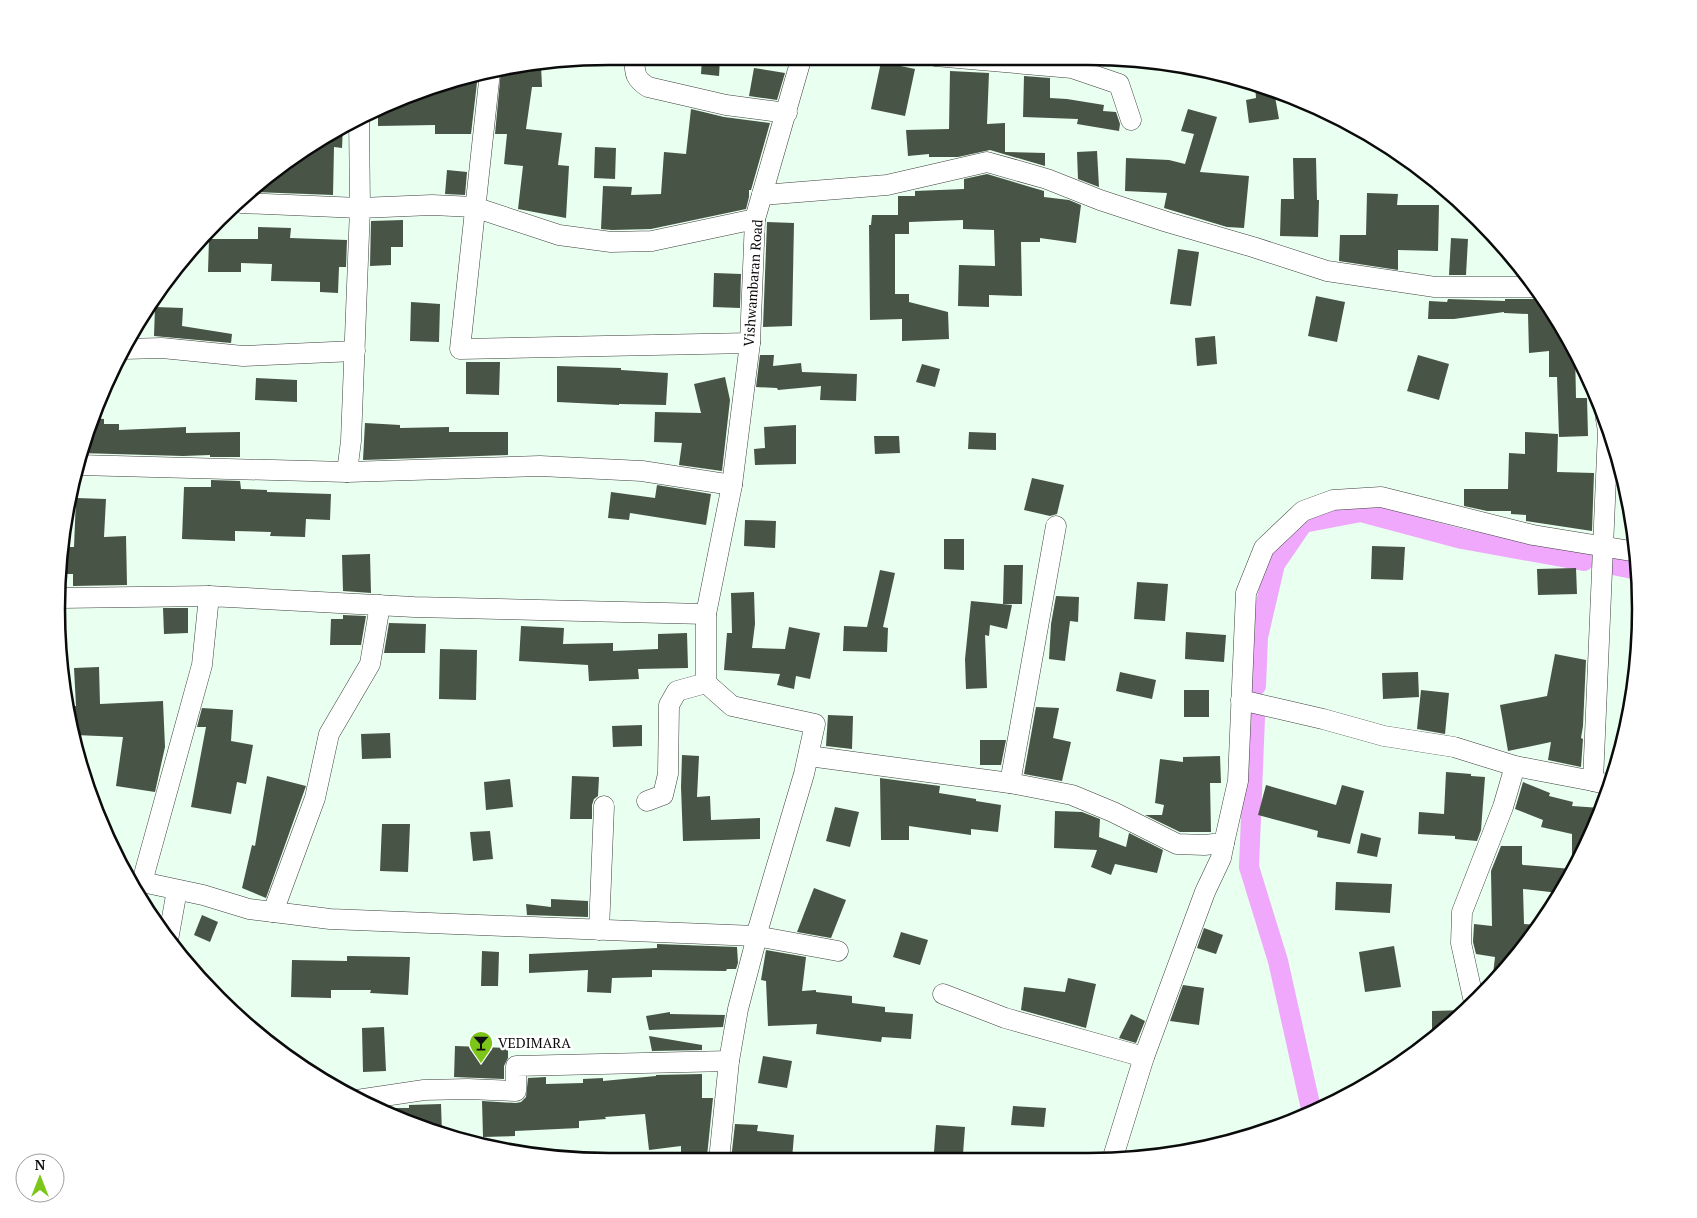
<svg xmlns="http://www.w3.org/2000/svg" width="1697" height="1218" font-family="'PT Serif',serif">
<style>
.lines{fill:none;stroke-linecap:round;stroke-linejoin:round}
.canal{stroke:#efa8fb;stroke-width:20}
.building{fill:#485446}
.minor-casing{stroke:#3e3e3e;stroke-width:21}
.minor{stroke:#fff;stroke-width:20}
.labels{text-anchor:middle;stroke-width:5;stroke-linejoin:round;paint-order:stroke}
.street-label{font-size:14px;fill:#0b0b0b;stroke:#fff}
.poi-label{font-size:14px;fill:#0b0b0b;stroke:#fff;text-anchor:start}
.rim{fill:none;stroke:#0b0b0b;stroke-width:2.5}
</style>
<rect width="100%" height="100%" fill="#e9ffef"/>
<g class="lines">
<g class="canal">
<path d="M1613 565 1637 570"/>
<path d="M1256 686 1258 637 1275 564 1303 523 1361 512 1462 539 1584 561"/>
<path d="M1255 717 1249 867 1278 961 1312 1113"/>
</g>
</g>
<g class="building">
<path d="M702 59H720L719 76 701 74Z"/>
<path d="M881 62 915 69 905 116 871 109Z"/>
<path d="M541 65 542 87H532L526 129 562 133 558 165 569 166 566 218 518 209 523 166 504 164 507 134H495L501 70Z"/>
<path d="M754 68 785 73 777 100 749 96Z"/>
<path d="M950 71 989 73 987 124 1005 123V152L1045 153V166L990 150 958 157H929V154L908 156 906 130 949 129Z"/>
<path d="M478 74 471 134H435V125L378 126V108L466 75Z"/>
<path d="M1024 76 1050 78V98L1067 99 1104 105 1103 111 1116 112 1120 124 1119 131 1077 124 1078 119 1023 117Z"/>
<path d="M1255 85 1274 91 1279 119 1249 123 1246 100 1256 98Z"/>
<path d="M691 109 724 117 770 123 751 190H749V197L746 209 651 229 612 230 601 229 603 186 632 187 631 195 661 194 664 152 686 154Z"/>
<path d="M1188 109 1217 117 1200 172 1249 176 1244 228 1227 227 1164 208 1167 193 1125 191 1126 158 1169 160 1185 164 1194 134 1181 131Z"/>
<path d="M343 126 342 148 334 147 333 195 254 192 302 149Z"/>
<path d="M595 147 616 148 615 179 594 178Z"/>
<path d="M1097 151 1099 187 1078 179 1077 152Z"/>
<path d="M1293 158H1316L1317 200H1319L1318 237 1280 236 1281 199H1294Z"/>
<path d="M447 170 467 172 465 195 445 194Z"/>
<path d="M987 174 1044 191V197L1069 200 1081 205 1076 243 1040 238V242H1021L1022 296 989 295V307L958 306 959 265 995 266 994 230 963 229V220L909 222V234H895V294H909V302L948 312 949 339 902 341V319L870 320 869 225H871L872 215H898V196H915V191L964 189V179Z"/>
<path d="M1367 193 1398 194 1397 205H1439L1438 251 1398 250V270L1339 261 1340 235H1366Z"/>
<path d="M403 220V247H391V265L370 266 371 221Z"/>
<path d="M767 222 794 223 792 326 763 327Z"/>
<path d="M258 227 291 228 290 238 347 240 346 267H339L338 293 320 292V282L271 281 272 264 241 263V272H208L209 239H258Z"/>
<path d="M1451 238 1468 239 1466 275H1449Z"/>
<path d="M1178 249 1199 252 1191 306 1170 304Z"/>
<path d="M714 273 741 274 740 308 713 307Z"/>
<path d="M1316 296 1345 302 1337 342 1308 336Z"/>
<path d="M1541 297 1567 333 1575 351 1576 398H1587L1588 436 1559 437 1557 377H1549V351L1529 353 1528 314 1504 313V312L1454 319H1428L1429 301 1447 302 1448 299 1505 301V299H1534Z"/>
<path d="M411 302 440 304 439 342 410 341Z"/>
<path d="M155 307 183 308 182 326 232 334 231 343 154 336Z"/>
<path d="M1215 336 1217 364 1197 366 1195 338Z"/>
<path d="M760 355H774L773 366 801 363 802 372 857 374 856 401 820 400 821 386 778 390 777 388 756 387Z"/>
<path d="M1418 355 1449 364 1439 400 1407 391Z"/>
<path d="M466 362H500L499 395 466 394Z"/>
<path d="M922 364 940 369 935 387 916 382Z"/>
<path d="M557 366 621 368V370L668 373 666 405 619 404V405L557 402Z"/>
<path d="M725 377 730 400 722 471 679 465 682 443 654 442 655 412 701 413 694 384Z"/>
<path d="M256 378 297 380V402L255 400Z"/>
<path d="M91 418 104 419V424H119V430L186 427V433L240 432V457H210V455L183 456 80 453 86 432Z"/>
<path d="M365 423 400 425V428L449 427V432H508V455L363 460Z"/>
<path d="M796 425V464L755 465 754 449 765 448 764 427Z"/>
<path d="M969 432 996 433V450L968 449Z"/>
<path d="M1525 432 1558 434 1557 472 1594 473 1592 531 1526 521V515L1511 514V511H1487L1464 506V489H1508L1509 453 1525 454Z"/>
<path d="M874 436H899L900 453 875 454Z"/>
<path d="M1032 478 1064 485 1057 514 1050 516 1024 510Z"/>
<path d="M211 480 240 481 241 489 267 490V492L331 494 330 520 306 519 305 537 270 536 271 532 235 531V541L182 539 184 487H211Z"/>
<path d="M657 485 711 494 706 525 630 513 629 520 608 518 611 492 655 498Z"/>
<path d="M76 498 106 499 104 537 126 536 127 585 73 586V574H61V547H74Z"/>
<path d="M745 520 776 521 775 548 744 546Z"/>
<path d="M944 539H964V570L944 569Z"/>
<path d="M1372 546 1405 547 1403 580 1371 579Z"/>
<path d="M370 554 371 593 343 591 342 555Z"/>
<path d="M1004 565H1023L1022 604H1003Z"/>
<path d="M1576 568 1577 594 1538 595 1537 569Z"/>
<path d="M880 570 895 573 883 627 888 628 887 652 843 651 844 626 867 627Z"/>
<path d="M1137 582 1168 584 1165 621 1134 619Z"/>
<path d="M754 592 755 624 752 648 785 649 789 627 820 633 810 679 796 676 794 689 777 685 780 674 724 670 727 633H732L731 593Z"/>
<path d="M1056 596 1079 597 1078 622 1070 621 1065 661 1049 659 1051 624Z"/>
<path d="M971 601 1012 605 1007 629 990 625 989 636 985 635 987 688 966 689 965 659Z"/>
<path d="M163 608H188V633L164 634Z"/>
<path d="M343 615 366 616 361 645H330L331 619H343Z"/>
<path d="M389 623 426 624 425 653H384Z"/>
<path d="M521 626 564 628 563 644 613 643V651L658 649V634L687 633 688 668 638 669 639 679 589 681 588 665 519 661Z"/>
<path d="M1186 632 1226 635 1224 662 1185 659Z"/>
<path d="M440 649 477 650 476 700 439 699Z"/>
<path d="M1555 654 1586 660 1583 726 1581 738 1583 739 1581 767 1548 760 1551 742 1508 751 1500 705 1547 696Z"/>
<path d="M99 667 100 704 163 701 165 747 155 792 116 786 123 737 75 735 68 706H76L74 668Z"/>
<path d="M1120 672 1156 680 1152 699 1116 691Z"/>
<path d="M1418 672 1419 697 1383 699 1382 673Z"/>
<rect x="1184" y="690" width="25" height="27"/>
<path d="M1421 690 1449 693 1445 734 1417 729Z"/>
<path d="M1036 707 1059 708 1053 738 1071 742 1062 781 1024 774Z"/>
<path d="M202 708 233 710 231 741 253 745 246 784 237 782 231 814 191 807 206 727H197Z"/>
<path d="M828 715 853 716 852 749 826 746Z"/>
<path d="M642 725V746L613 747 612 726Z"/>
<path d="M390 733 391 758 362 759 361 734Z"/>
<path d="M980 740H1006L1001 765H980Z"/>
<path d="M682 755 699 756 697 797 710 796 711 820 760 818V839L683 841 681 787Z"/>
<path d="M1220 756 1221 783H1210L1211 832H1180L1145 815H1162L1164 805 1155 803 1160 759 1183 762V757Z"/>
<path d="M1446 772 1471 774V776L1485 777 1481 830 1477 841 1455 839V836L1418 834 1419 812 1444 814Z"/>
<path d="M267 776 306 786 266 898 242 888 252 845 255 846Z"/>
<path d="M572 776 599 777 598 796 594 799 592 805V819H570Z"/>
<path d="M880 778 940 786 939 793 976 799V801L1001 805 998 832 971 829V835L909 826V840H881Z"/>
<path d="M510 779 513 807 486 810 484 782Z"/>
<path d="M1523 782 1550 793 1549 796 1573 802 1572 806 1601 808 1584 854 1559 893 1523 889 1524 924 1539 925 1526 946 1492 983 1495 957 1476 954 1473 942 1474 924 1492 926 1491 871 1501 846H1522V864L1523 865 1572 869V834L1541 827 1543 820 1515 809Z"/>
<path d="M1266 785 1336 805 1342 785 1364 791 1350 844 1317 837 1318 831 1258 815Z"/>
<path d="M835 807 859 812 850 847 826 841Z"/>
<path d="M1055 811 1082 812 1100 819 1099 837 1126 847 1129 833 1163 850 1157 873 1115 864 1111 875 1091 867 1097 850 1054 848Z"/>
<path d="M382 824H410L408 872 380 871Z"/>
<path d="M490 831 493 859 473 861 470 832Z"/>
<path d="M1361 833 1381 838 1377 857 1357 853Z"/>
<path d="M1336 882 1392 884 1390 913 1335 910Z"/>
<path d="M814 888 846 900 831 938 797 932Z"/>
<path d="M551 899 588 901V917L527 915 526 904 551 907Z"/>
<path d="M202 915 218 922 210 942 194 935Z"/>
<path d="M1204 928 1223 935 1216 954 1197 948Z"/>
<path d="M901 932 928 940 920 965 893 957Z"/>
<path d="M657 944 737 947 738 963 736 969H727L726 971 652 970V977L612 978 611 993 587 992 588 970 529 973V954L657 948Z"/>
<path d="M1394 946 1401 987 1365 992 1359 952Z"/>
<path d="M766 950 806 957 802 991 816 990V992L852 996V1003L885 1007V1012L913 1014 911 1039 882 1037 881 1042 816 1034 817 1024 768 1026 766 981 761 980Z"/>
<path d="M482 951 499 952 498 986H481Z"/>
<path d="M347 956 410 957 408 995 370 993 371 990H331V998L291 997 292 960 347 961Z"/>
<path d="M1068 978 1096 984 1086 1028 1021 1010 1024 987 1065 992Z"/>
<path d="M1183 985 1204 988 1199 1025 1170 1021Z"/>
<path d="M1466 1010 1452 1025 1432 1040V1011Z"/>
<path d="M670 1012V1014L725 1015 723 1027 649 1030 646 1016Z"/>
<path d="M1131 1014 1145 1021 1136 1043 1119 1038Z"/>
<path d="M384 1027 386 1071 363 1072 362 1028Z"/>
<path d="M649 1036 702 1045V1050L652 1051Z"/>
<path d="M455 1046 508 1048V1058L504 1066V1079L454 1077Z"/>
<path d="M763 1056 792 1061 787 1088 758 1083Z"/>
<path d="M702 1074V1098H713L707 1156 681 1157V1146L649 1150 645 1114 605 1117 606 1119 579 1121V1128L515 1131V1136L483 1137 482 1101 516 1103 521 1102 526 1097 528 1078 546 1077V1084L583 1083V1079L603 1078V1081L656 1076V1075Z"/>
<path d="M441 1104 442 1134 378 1110 383 1108H409V1105Z"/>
<path d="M1013 1106 1046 1108 1044 1127 1011 1125Z"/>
<path d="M735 1124 758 1125 757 1131 794 1135 792 1159 731 1160Z"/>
<path d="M936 1125 965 1127 963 1154 934 1152Z"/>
</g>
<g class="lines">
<g class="minor-casing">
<g id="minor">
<path d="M634 56C635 73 634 78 648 87L726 105 787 113"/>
<path d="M935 56 1072 68 1119 84 1131 120"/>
<path d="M490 72 460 349 750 343"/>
<path d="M762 195 887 185 987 162 1047 179 1100 200 1167 222 1253 247 1327 271 1435 287H1534"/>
<path d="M241 203 360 208 359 116"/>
<path d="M124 349 162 348 243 356 355 351"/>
<path d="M1606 419 1608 431 1593 781 1610 785"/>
<path d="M78 465 347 472 540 466 642 471 732 485"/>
<path d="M347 472 351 441 360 208 432 205 474 207 559 235 611 242 652 241 755 219"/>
<path d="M61 598 209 596"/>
<path d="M706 614 414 607 209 596 202 665 142 882 203 895 249 909 330 919 756 936 838 951"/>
<path d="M1241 700 1323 719 1384 736 1454 747 1515 766 1593 781"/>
<path d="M809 756 1010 783 1072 795 1113 812 1177 844 1204 845 1224 843 1238 781 1246 593 1264 548 1303 511 1333 500 1381 497 1533 535 1637 552"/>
<path d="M1010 783 1056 526"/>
<path d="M647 801 663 795 668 774 669 705 677 691 706 683"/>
<path d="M273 912 315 798 329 734 370 664 380 605"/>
<path d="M599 930 604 806"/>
<path d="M168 940 177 890"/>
<path d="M943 994 1005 1018 1144 1057"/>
<path d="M1474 1002 1461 943 1462 912 1503 807 1515 766"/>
<path d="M357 1100 424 1090 468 1089 516 1091V1066L729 1061"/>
<path d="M1113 1157 1144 1057 1205 892 1221 858 1224 843"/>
<path d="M719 1160 729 1061 738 1009 755 944 756 936 804 774 815 724 732 706 706 683V614L732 485 750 343 755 219 802 56"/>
</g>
</g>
<use href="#minor" class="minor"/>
</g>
<defs>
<g id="bar-pin" transform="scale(1.25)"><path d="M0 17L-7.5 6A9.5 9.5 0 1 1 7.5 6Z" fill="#7bc618" stroke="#fff"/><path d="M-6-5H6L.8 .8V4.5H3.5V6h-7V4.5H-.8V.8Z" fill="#111"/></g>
</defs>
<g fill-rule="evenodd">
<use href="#bar-pin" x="481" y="1043"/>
</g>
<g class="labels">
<g class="street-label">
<text transform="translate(753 283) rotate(-86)" y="5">Vishwambaran Road</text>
</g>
<g class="poi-label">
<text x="498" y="1048">VEDIMARA</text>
</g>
</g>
<path d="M0 0H1697V1218H0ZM609 65H1088A544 544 0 0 1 1632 609V609A544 544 0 0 1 1088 1153H609A544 544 0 0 1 65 609V609A544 544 0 0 1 609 65Z" fill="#fff" fill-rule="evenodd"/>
<path class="rim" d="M609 65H1088A544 544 0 0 1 1632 609V609A544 544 0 0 1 1088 1153H609A544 544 0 0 1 65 609V609A544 544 0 0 1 609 65Z"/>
<g transform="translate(40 1178)"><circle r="24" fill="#ffffff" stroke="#9d9d9d"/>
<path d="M0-4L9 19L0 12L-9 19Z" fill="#7bc618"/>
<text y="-8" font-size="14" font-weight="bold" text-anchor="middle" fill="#0b0b0b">N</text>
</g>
</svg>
